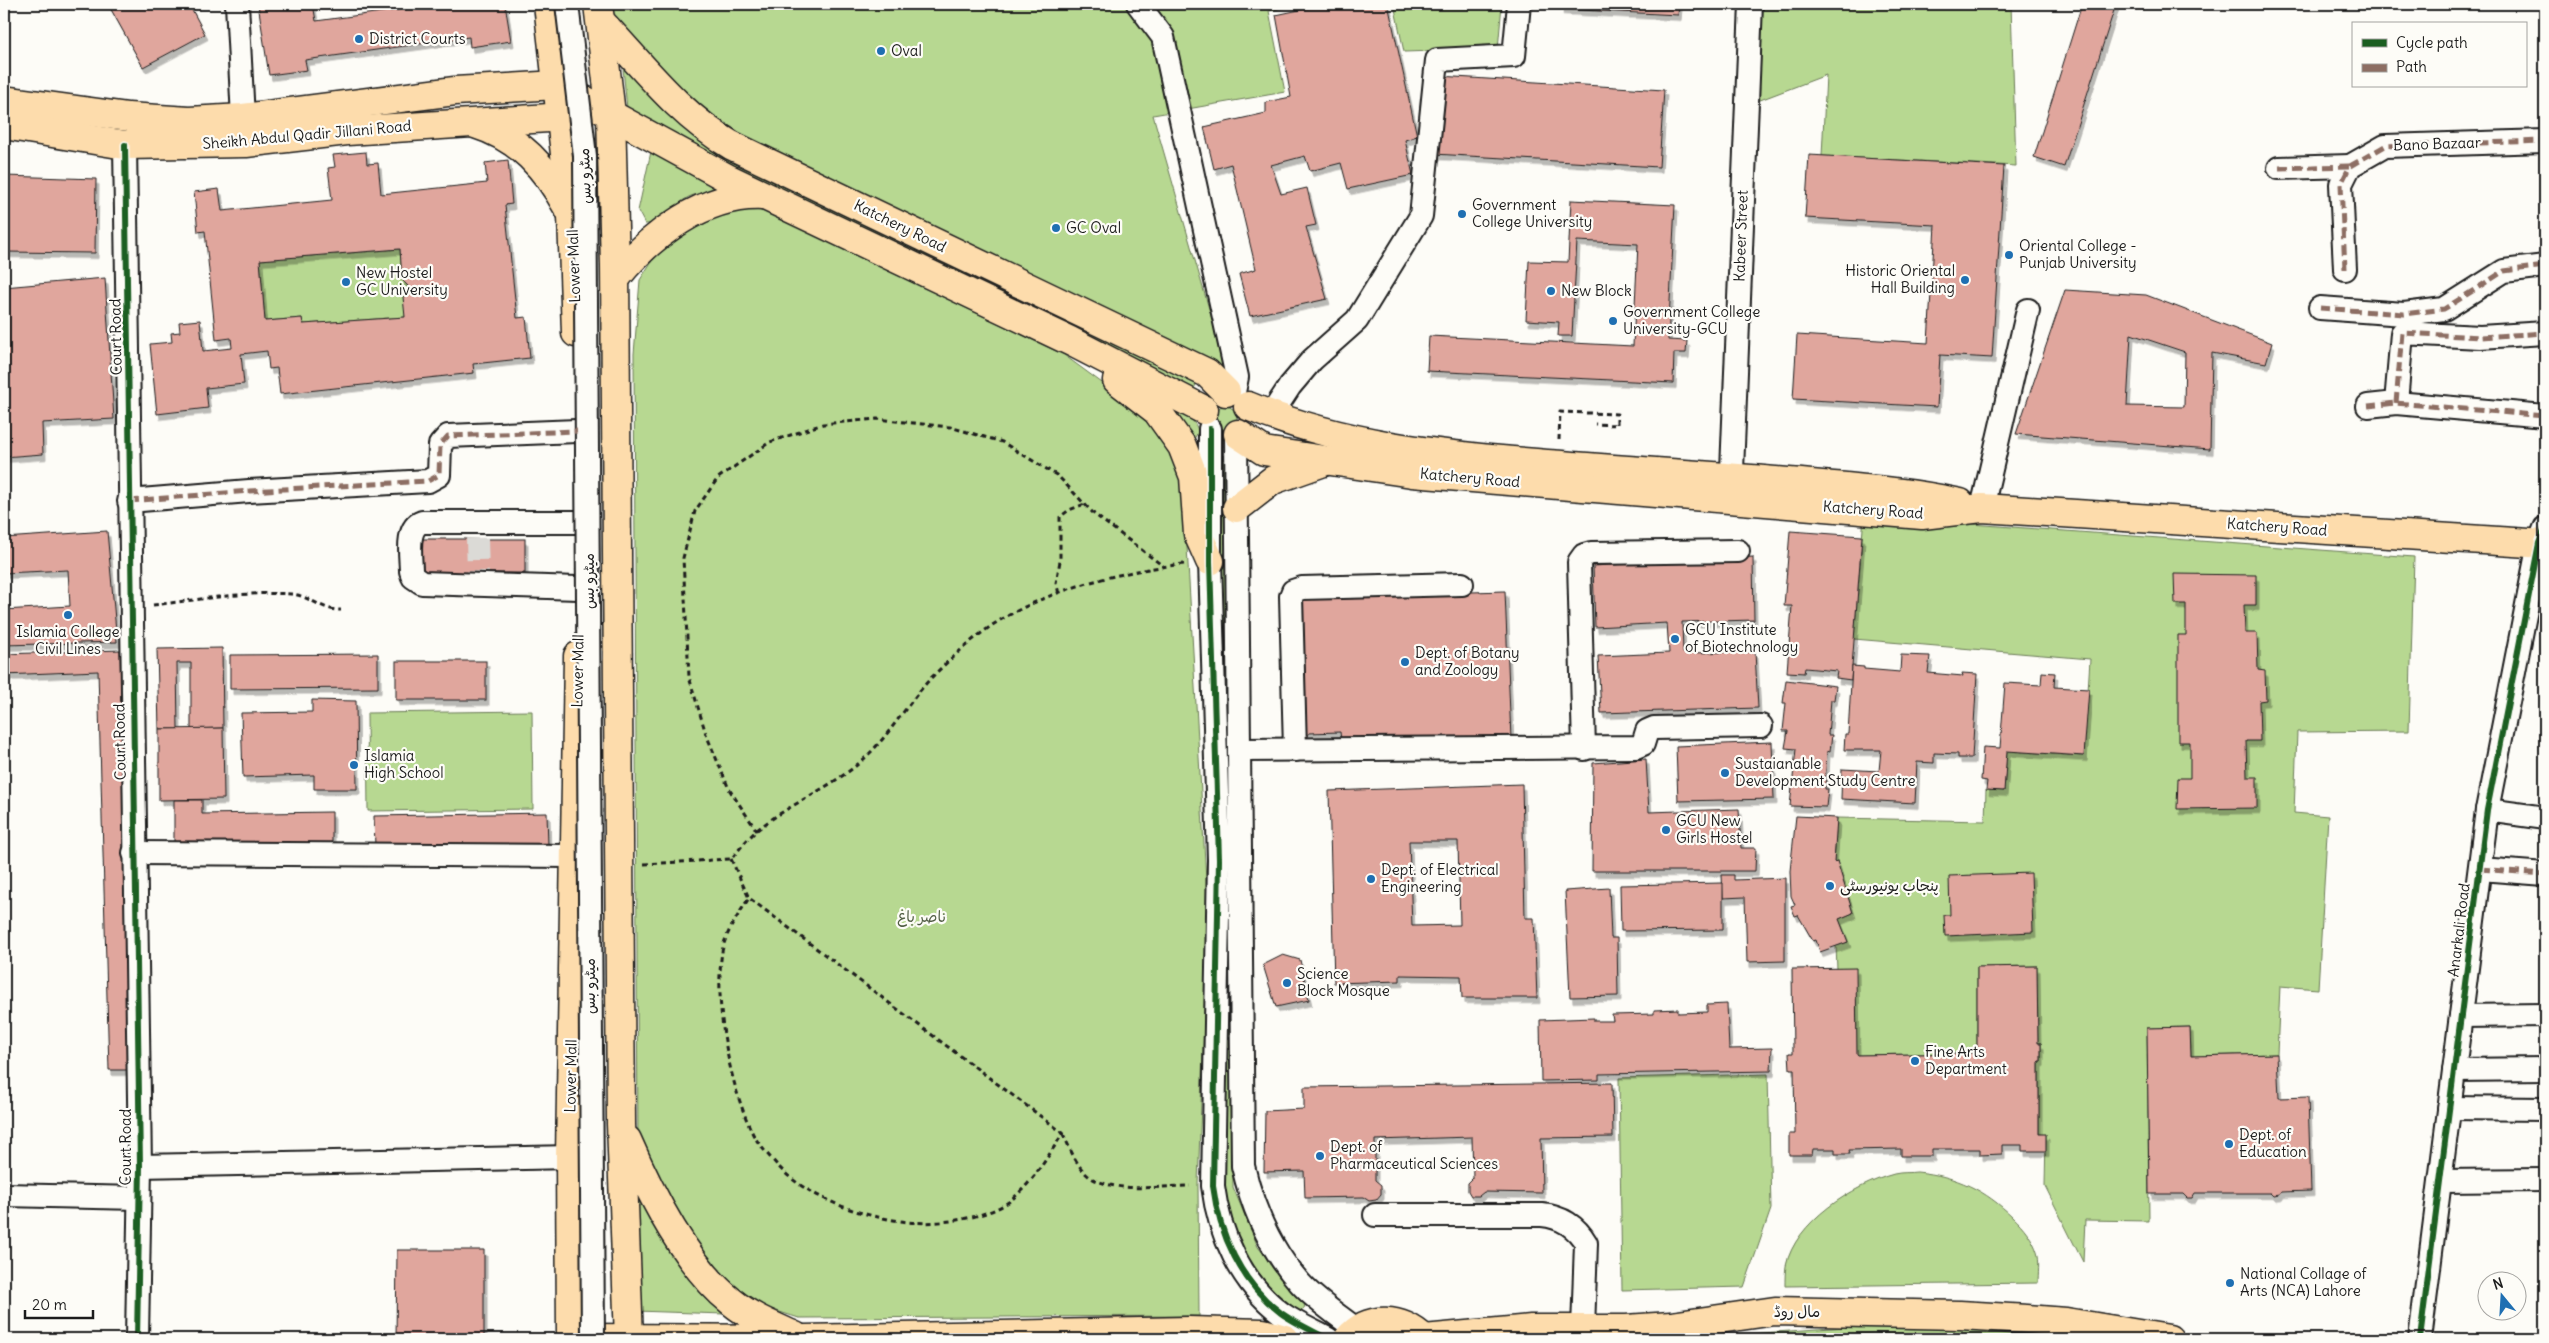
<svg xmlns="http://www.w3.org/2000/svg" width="2549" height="1343" font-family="Delius,'Playpen Sans Arabic',sans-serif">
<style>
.green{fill:#b7d891;stroke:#6a7a56}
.building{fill:#e0a69d;stroke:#1c1c1c;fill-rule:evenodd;filter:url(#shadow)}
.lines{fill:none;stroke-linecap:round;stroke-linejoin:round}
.minor-tunnel{stroke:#dbdad6;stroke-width:22;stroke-dasharray:22 11;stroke-linecap:butt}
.minor-casing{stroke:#1c1c1c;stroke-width:26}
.major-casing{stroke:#1c1c1c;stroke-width:31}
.path{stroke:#1c1c1c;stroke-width:3;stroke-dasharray:5 4;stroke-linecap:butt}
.minor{stroke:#fdfcf7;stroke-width:22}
.major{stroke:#fddcac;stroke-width:28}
.minor-bridge-casing{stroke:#1c1c1c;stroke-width:26;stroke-linecap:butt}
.minor-bridge{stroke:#fdfcf7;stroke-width:22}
.quiet{stroke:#8d6e63;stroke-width:5;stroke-dasharray:10 5;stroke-linecap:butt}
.cycleway-casing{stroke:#fdfcf7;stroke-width:9}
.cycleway{stroke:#1b5e20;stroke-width:6}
.poi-dot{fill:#1f6fb2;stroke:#fdfcf7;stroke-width:2}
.labels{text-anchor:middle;stroke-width:4.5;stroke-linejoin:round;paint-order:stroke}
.poi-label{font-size:15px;fill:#1c1c1c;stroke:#fdfcf7;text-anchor:start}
.street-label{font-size:15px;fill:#1c1c1c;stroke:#fdfcf7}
.park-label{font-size:15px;fill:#525e45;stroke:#fdfcf7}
</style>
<defs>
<filter id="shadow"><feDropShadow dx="3" dy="5.5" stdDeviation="0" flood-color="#0004"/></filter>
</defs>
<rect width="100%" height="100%" fill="#fdfcf7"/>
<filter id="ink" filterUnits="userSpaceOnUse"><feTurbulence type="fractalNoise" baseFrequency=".02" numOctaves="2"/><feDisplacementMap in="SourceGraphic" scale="10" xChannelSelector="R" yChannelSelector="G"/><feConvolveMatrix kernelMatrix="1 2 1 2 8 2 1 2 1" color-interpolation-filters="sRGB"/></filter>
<g filter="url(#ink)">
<g class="green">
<path d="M610 4H1301L1269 11 1285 92 1153 115 1229 378 755 142 695 104 613 22Z"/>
<path d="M1394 4H1502L1498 49 1404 52Z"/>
<path d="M1751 4H2011L2016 166 1822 156 1826 75 1747 105Z"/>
<path d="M622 58C660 102 688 136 739 166L1191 374 1198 382 1192 391 712 161 627 108Z"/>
<path d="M652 147 722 190C712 191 701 192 691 196 676 202 661 225 645 224L638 211Z"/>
<path d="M749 204 1064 355 1170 433 1182 459 1208 915 1198 1184 1199 1316 799 1318C780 1312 757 1306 740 1293 694 1259 666 1195 638 1147L634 354 640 280 658 251 688 226Z"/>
<path d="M400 249 402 280 409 287 405 317 303 324 302 318 265 321 260 260Z"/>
<path d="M1124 375C1141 386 1197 412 1198 432L1194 439Z"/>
<circle cx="1225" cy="418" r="12"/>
<path d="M1220 449 1223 453 1227 666 1233 1187 1258 1247 1305 1303 1304 1309 1299 1312C1265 1289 1240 1249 1222 1212Z"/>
<path d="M1864 516 2414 557 2409 731 2297 732 2294 813 2328 816 2318 989 2280 986 2277 1054 2191 1056 2190 1027 2147 1028 2149 1221 2085 1220 2083 1262 2045 1186 2046 1135 2039 1134V1061H2041V1043H2038L2037 966 1977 967V1053L1857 1055 1837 969 1836 946 1848 942 1839 919 1853 913 1837 861 1834 862 1837 818 1985 821 1986 790 2004 791 2007 751 2084 756 2090 659 1854 639Z"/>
<path d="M532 711 533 809 368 811 367 713Z"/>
<path d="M1768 1074 1771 1209 1744 1287 1622 1290 1619 1078Z"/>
<path d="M1917 1172C1957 1176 1985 1190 2013 1217 2023 1226 2033 1239 2037 1252 2040 1261 2038 1274 2038 1283L1785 1286C1785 1280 1785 1272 1786 1266 1795 1222 1853 1185 1894 1174 1902 1172 1910 1173 1917 1172Z"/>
<path d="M635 1185 724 1307V1314L636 1311Z"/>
<path d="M1873 1325 1969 1329 2047 1339H1993L1873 1333 1772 1339H1679Z"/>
</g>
<g class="building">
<path d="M108 4H189L205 34 143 67Z"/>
<path d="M258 4H313L316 21 441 4H505L511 41 470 47 469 37 305 60 307 70 269 75Z"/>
<path d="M1327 4H1388L1417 136 1405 140 1413 175 1348 189 1341 163 1310 171 1305 156 1271 165 1281 194 1307 188 1316 225 1306 227 1327 299 1250 316 1239 274 1256 269 1231 164 1214 169 1204 127 1266 113V102L1291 97 1276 15Z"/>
<path d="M1561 4H1679L1678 15 1560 9Z"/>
<path d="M2082 4H2116L2064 167 2034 157Z"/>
<path d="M1439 76 1664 90 1659 167 1434 154Z"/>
<path d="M366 152 367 164 378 163 381 194 487 183 485 163 508 160 512 204 505 205 517 318 526 317 530 358 473 364 474 373 280 394 277 368 269 369 267 351 241 354 244 384 206 388 208 408 157 414 150 344 172 342 171 333 180 332 179 322 200 320 203 351 232 348 231 338 216 340 205 231 198 232 194 192 219 189 222 211 332 200 328 168 335 167 333 155ZM400 249 402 280 409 287 408 293 403 297 405 317 303 324 302 318 265 321 260 260Z"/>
<path d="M1809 155 2004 166 1992 358 1940 355 1937 407 1793 399 1797 335 1928 343 1935 225 1805 218Z"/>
<path d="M5 176 96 179 95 253 4 252Z"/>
<path d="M1571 200 1675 205 1668 340 1687 341 1686 353H1674L1673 383 1427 371 1429 336 1633 346 1638 244 1577 241 1572 336H1558L1559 322 1526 320 1529 261 1568 262Z"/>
<path d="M105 278 114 419 42 423 43 454 4 457V287Z"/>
<path d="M2065 290 2146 295 2272 343 2266 363 2212 353 2210 449 2016 434ZM2131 334 2185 352 2184 407 2127 406Z"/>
<path d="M107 531 117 642 4 645V610L70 606 68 570 4 573V538Z"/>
<path d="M1790 531 1862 536 1851 680 1836 678 1837 671 1805 668 1804 673 1787 672 1792 606H1784Z"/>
<rect x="422" y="539" width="103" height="34"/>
<path d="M1753 557 1754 620 1682 622 1683 653 1755 652 1758 708 1601 713 1598 656 1669 653 1667 623 1595 627 1593 566Z"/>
<path d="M2174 574 2256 575V605H2244L2245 633H2257L2258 670 2265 671 2266 700 2259 701 2260 741H2246L2247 777H2257V808L2177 809 2178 778H2190V742H2178V635H2186V604H2175Z"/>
<path d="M1302 591 1406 594 1505 591 1511 739 1341 741 1340 732 1309 733 1307 741 1295 732Z"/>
<path d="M222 648 223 728 191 729V663H177L178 729H159L157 649Z"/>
<path d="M120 650 129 1070H109L98 671 4 675V654Z"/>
<path d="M378 654V688L230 689V655Z"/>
<path d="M1901 655 1930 656 1928 673 1963 676 1962 673 1977 674 1972 758H1958V754L1934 753V763L1917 762 1915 803 1841 799 1842 769 1879 771 1881 750H1844L1845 734H1848L1852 666 1864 667V669L1900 672Z"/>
<rect x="396" y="661" width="90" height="39"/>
<path d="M2042 672 2055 673 2054 687 2089 689 2084 756 2007 751 2004 791 1986 790 1987 781 1981 780 1983 747 2000 748 2005 683 2041 685Z"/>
<path d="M1786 680 1836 686 1834 700H1831L1828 735H1832L1830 752 1827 751 1825 789H1828L1826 807 1790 806 1796 749 1785 748 1788 731H1783L1786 703H1783Z"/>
<path d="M312 700 356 701 357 789H314V775L243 777 241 713 312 712Z"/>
<path d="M223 728 224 799 159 800V729Z"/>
<path d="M1772 742 1774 799 1678 801 1676 746Z"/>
<path d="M1646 759 1649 812 1739 809 1741 848H1756L1755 871H1592L1593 763Z"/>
<path d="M1522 784 1525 918H1534L1537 998H1462L1461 976 1400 975V981L1334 983 1329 791ZM1409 841H1458L1460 925 1412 926Z"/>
<path d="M174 800H202V814L332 812V843L174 846Z"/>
<path d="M547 813 548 846 375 847 374 816Z"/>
<path d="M1796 816 1837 818 1834 862 1837 861 1853 913 1839 919 1848 942 1820 952 1816 940 1813 941 1798 915 1795 916 1791 906 1795 905 1791 896 1790 871Z"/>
<path d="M2031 873 2033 932 1945 936 1944 915H1950L1949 876Z"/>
<path d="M1722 875H1734V880L1785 878V961L1747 962 1745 897 1723 898Z"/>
<path d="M1723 883V930L1621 931 1620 885Z"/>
<path d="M1609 888 1611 938H1617L1618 996 1570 997 1565 891Z"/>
<path d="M1283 955 1300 960 1309 1000 1276 1007 1263 965Z"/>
<path d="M2037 966 2038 1043H2041V1061H2039V1134H2046V1151H2022V1145H2002V1154L1980 1155V1149H1932V1156H1901V1149L1849 1150 1850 1154H1835V1149H1813L1812 1155H1789V1134H1795L1794 1069H1790L1789 1053H1793L1792 969 1856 968 1857 1055 1977 1053V967Z"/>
<path d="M1727 1004 1729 1049 1772 1048 1771 1071 1599 1074V1080L1541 1081 1540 1020 1594 1018V1021H1613L1612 1015 1654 1014V1010L1678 1009V1013L1707 1012V1005Z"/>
<path d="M2190 1027 2191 1056 2277 1054 2279 1098 2308 1097 2311 1191 2281 1192 2279 1195 2273 1196 2270 1193H2195L2192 1198H2187L2183 1194H2149L2147 1028Z"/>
<path d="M1612 1083 1613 1137 1541 1138 1542 1193 1484 1192 1479 1196H1471L1468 1191V1183L1473 1178 1472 1137 1375 1140V1180L1381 1185V1194L1376 1200 1369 1201 1363 1197 1305 1198 1304 1171 1264 1172 1265 1111 1304 1109V1087Z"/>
<path d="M397 1250H484V1339H396Z"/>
</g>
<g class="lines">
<path class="minor-tunnel" d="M477 538 478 573"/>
<g class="minor-casing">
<g id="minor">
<path d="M237 4 243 118"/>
<path d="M1138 4 1163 37 1237 377 1234 392"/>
<path d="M125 145 140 1166 137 1339"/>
<path d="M2279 168 2350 166"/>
<path d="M2345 269 2341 184 2350 166 2385 146 2545 141"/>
<path d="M2320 308 2404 314 2444 309 2504 271 2545 266"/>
<path d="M2396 403 2402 333 2480 337 2545 333"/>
<path d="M2368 406 2396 403 2545 416"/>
<path d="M1271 415 1290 386 1312 360 1357 320 1421 216 1437 60 1514 56 1519 4"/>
<path d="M1210 429V561L1219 860 1213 1186C1219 1234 1241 1283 1281 1313 1295 1323 1313 1331 1328 1339"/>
<path d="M1236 434 1243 1166C1253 1210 1270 1249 1300 1283 1316 1301 1338 1315 1357 1330"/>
<path d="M1731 495 1751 4"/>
<path d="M129 501 249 491 428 481 439 475 440 445 448 436 577 431"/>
<path d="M1982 508 2028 310"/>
<path d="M577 522H422C405 528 411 557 411 571L413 577 422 583 578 588"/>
<path d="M1584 749 1579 562 1584 555 1591 553 1738 551"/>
<path d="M1239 750 1636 747 1643 744 1647 731 1654 728 1761 726"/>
<path d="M1295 750 1291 596 1293 591 1302 588 1462 584"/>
<path d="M2487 810 2545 818"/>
<path d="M134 853 574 856"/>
<path d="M2480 869 2545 874"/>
<path d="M2461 1016 2545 1015"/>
<path d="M2454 1070 2545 1069"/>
<path d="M2449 1108 2545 1109"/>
<path d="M140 1166 570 1157"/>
<path d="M2440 1181 2545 1180"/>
<path d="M4 1195 139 1198"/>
<path d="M1375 1215H1542C1562 1217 1576 1226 1586 1243L1583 1329"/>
<path d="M2420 1339 2487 810 2539 543 2545 528"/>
</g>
</g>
<g class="major-casing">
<g id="major">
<path d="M548 4 572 216 576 333"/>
<path d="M598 4 611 114 615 266 621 1124 629 1339"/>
<path d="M601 22C642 65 678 114 731 145L1207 373 1226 392"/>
<path d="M557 85 729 179 1070 341 1204 410"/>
<path d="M4 100 128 117 189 121 243 118 455 91 557 85"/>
<path d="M475 124C520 138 546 168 568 208"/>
<path d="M4 125 125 145 246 143 347 131 580 116"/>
<path d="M616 278C650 235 706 193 763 196"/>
<path d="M1117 380 1157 411 1182 446 1194 477 1198 534 1210 561"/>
<path d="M1248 406C1339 444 1439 455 1536 463 1631 471 1727 476 1822 485 1869 489 1914 493 1960 503"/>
<path d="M1238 434 1264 451 1412 473 1922 515 1982 508 2545 544"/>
<path d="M1237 508 1273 480 1321 463"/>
<path d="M627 1140C650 1193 686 1266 732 1302 750 1317 773 1326 795 1336"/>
<path d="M571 1338 804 1339 1189 1331 1263 1333 1285 1339"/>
<path d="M571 1339 570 1157 578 656"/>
<path d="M1348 1339C1369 1314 1402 1318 1424 1339"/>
<path d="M1424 1339 1531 1329H1626L1671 1326 1775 1311 1960 1315 2027 1319 2066 1322 2169 1339"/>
</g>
</g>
<g class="path">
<path d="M1559 440 1560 412 1617 414V425L1595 424"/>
<path d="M1059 593 1056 583 1060 561V517L1069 510 1085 504"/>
<path d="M153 605C198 600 246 591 291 594 309 595 322 611 341 610"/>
<path d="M757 831 729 789 706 734 689 677 683 558 695 511 718 478 770 442 823 424 877 419 950 427 1002 442 1058 476 1094 514 1163 566"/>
<path d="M731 859 749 898 1063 1133C1047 1158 1033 1182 1010 1201 984 1220 931 1226 900 1221 858 1215 808 1198 778 1166 769 1156 756 1142 751 1130 729 1082 714 1004 722 952 725 933 739 914 749 898"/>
<path d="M644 864 731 859C739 850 747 839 756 831 787 805 827 790 858 764 887 740 905 706 931 678 950 659 972 639 994 624 1049 589 1121 571 1184 564"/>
<path d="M1063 1134C1070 1148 1078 1171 1093 1179 1120 1193 1161 1186 1190 1186"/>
</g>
<use href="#minor" class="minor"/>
<use href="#major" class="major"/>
<g class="minor-bridge-casing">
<path id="minor-bridge" d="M567 4 585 156 593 1339"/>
</g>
<use href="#minor-bridge" class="minor-bridge"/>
<g class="quiet">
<path d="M2279 168 2350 166"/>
<path d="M2345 269 2341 184 2350 166 2385 146 2545 141"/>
<path d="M2320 308 2404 314 2444 309 2504 271 2545 266"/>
<path d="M2396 403 2402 333 2480 337 2545 333"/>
<path d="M2368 406 2396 403 2545 416"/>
<path d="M129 501 249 491 428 481 439 475 440 445 448 436 577 431"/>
<path d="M2480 869 2545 874"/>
</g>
<g class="cycleway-casing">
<g id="cycleway">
<path d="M125 145 140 1166 137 1339"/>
<path d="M1210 429V561L1219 860 1213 1186C1219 1234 1241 1283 1281 1313 1295 1323 1313 1331 1328 1339"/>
<path d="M2420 1339 2487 810 2539 543 2545 528"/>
</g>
</g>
<use href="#cycleway" class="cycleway"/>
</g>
</g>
<g class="poi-dot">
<circle cx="359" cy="39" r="5"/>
<circle cx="881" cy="51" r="5"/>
<circle cx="1462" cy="214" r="5"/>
<circle cx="1056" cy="228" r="5"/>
<circle cx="2009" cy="255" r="5"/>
<circle cx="1965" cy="280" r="5"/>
<circle cx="346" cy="282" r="5"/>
<circle cx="1551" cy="291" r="5"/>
<circle cx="1613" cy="321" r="5"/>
<circle cx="68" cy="615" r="5"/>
<circle cx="1675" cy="639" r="5"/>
<circle cx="1405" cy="662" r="5"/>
<circle cx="354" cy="765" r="5"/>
<circle cx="1725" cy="773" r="5"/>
<circle cx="1666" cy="830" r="5"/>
<circle cx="1371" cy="879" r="5"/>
<circle cx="1830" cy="886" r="5"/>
<circle cx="1287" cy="983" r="5"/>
<circle cx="1915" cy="1061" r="5"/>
<circle cx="2229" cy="1144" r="5"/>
<circle cx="1320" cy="1156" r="5"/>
<circle cx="2230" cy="1283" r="5"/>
</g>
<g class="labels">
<g class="poi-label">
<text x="369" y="44">District Courts</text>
<text x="891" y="56">Oval</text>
<text x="1472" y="210">Government<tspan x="1472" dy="17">College University</tspan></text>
<text x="1066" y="233">GC Oval</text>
<text x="2019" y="251">Oriental College -<tspan x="2019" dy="17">Punjab University</tspan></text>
<text x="1955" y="276" text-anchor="end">Historic Oriental<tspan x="1955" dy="17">Hall Building</tspan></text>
<text x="356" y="278">New Hostel<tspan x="356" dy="17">GC University</tspan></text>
<text x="1561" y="296">New Block</text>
<text x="1623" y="317">Government College<tspan x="1623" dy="17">University-GCU</tspan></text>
<text x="1685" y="635">GCU Institute<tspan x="1685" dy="17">of Biotechnology</tspan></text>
<text x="68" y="637" text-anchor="middle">Islamia College<tspan x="68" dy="17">Civil Lines</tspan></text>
<text x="1415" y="658">Dept. of Botany<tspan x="1415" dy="17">and Zoology</tspan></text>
<text x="364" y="761">Islamia<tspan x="364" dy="17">High School</tspan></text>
<text x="1735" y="769">Sustaianable<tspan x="1735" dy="17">Development Study Centre</tspan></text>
<text x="1676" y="826">GCU New<tspan x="1676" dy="17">Girls Hostel</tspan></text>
<text x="1381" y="875">Dept. of Electrical<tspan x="1381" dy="17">Engineering</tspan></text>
<text x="1840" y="891">پنجاب یونیورسٹی</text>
<text x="1297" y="979">Science<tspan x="1297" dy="17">Block Mosque</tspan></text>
<text x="1925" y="1057">Fine Arts<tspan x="1925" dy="17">Department</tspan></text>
<text x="2239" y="1140">Dept. of<tspan x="2239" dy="17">Education</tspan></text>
<text x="1330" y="1152">Dept. of<tspan x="1330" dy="17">Pharmaceutical Sciences</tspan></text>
<text x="2240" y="1279">National Collage of<tspan x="2240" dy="17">Arts (NCA) Lahore</tspan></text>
</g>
<g class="street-label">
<text transform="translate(307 135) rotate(-5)" y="5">Sheikh Abdul Qadir Jillani Road</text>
<text transform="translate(2437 144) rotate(-2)" y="5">Bano Bazaar</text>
<text transform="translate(585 176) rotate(-92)" y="5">میٹرو بس</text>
<text transform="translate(900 226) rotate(26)" y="5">Katchery Road</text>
<text transform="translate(1741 236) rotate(-88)" y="5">Kabeer Street</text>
<text transform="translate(574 266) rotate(-92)" y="5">Lower Mall</text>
<text transform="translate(116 337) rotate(-91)" y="5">Court Road</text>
<text transform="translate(1470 478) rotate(5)" y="5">Katchery Road</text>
<text transform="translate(1873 510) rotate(4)" y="5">Katchery Road</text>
<text transform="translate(2277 527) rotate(4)" y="5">Katchery Road</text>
<text transform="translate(589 581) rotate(-90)" y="5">میٹرو بس</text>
<text transform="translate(578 671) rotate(-89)" y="5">Lower Mall</text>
<text transform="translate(120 742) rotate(-91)" y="5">Court Road</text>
<text transform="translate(2459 930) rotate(-83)" y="5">Anarkali Road</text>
<text transform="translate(590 986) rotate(-90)" y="5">میٹرو بس</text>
<text transform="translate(571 1076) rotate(-89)" y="5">Lower Mall</text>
<text transform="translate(126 1147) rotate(-90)" y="5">Court Road</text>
<text x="1797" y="1317">مال روڈ</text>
</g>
<g class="park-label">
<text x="922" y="922">ناصر باغ</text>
</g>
</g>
<rect width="2549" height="1343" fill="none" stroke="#fdfcf7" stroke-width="20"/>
<rect x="10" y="10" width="2529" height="1323" fill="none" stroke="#1c1c1c" stroke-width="2" filter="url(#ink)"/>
<rect x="2352" y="22" width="175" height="65" fill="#fdfcf7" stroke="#a3a29f"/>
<rect x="2362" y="39" width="25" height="8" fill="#1b5e20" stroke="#a3a29f"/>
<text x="2396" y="48" font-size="15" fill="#1c1c1c">Cycle path</text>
<rect x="2362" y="64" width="25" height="8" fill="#8d6e63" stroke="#a3a29f"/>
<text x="2396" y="72" font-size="15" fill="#1c1c1c">Path</text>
<g transform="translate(2502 1296) rotate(342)"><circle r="24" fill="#fdfcf7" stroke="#a3a29f"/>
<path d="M0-4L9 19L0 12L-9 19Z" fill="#1f6fb2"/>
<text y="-8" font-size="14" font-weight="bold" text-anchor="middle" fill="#1c1c1c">N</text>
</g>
<path d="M25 1310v8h68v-8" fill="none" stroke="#1c1c1c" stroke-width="2.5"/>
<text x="32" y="1310" font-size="15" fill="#1c1c1c" stroke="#fdfcf7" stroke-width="4" paint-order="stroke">20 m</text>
</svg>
